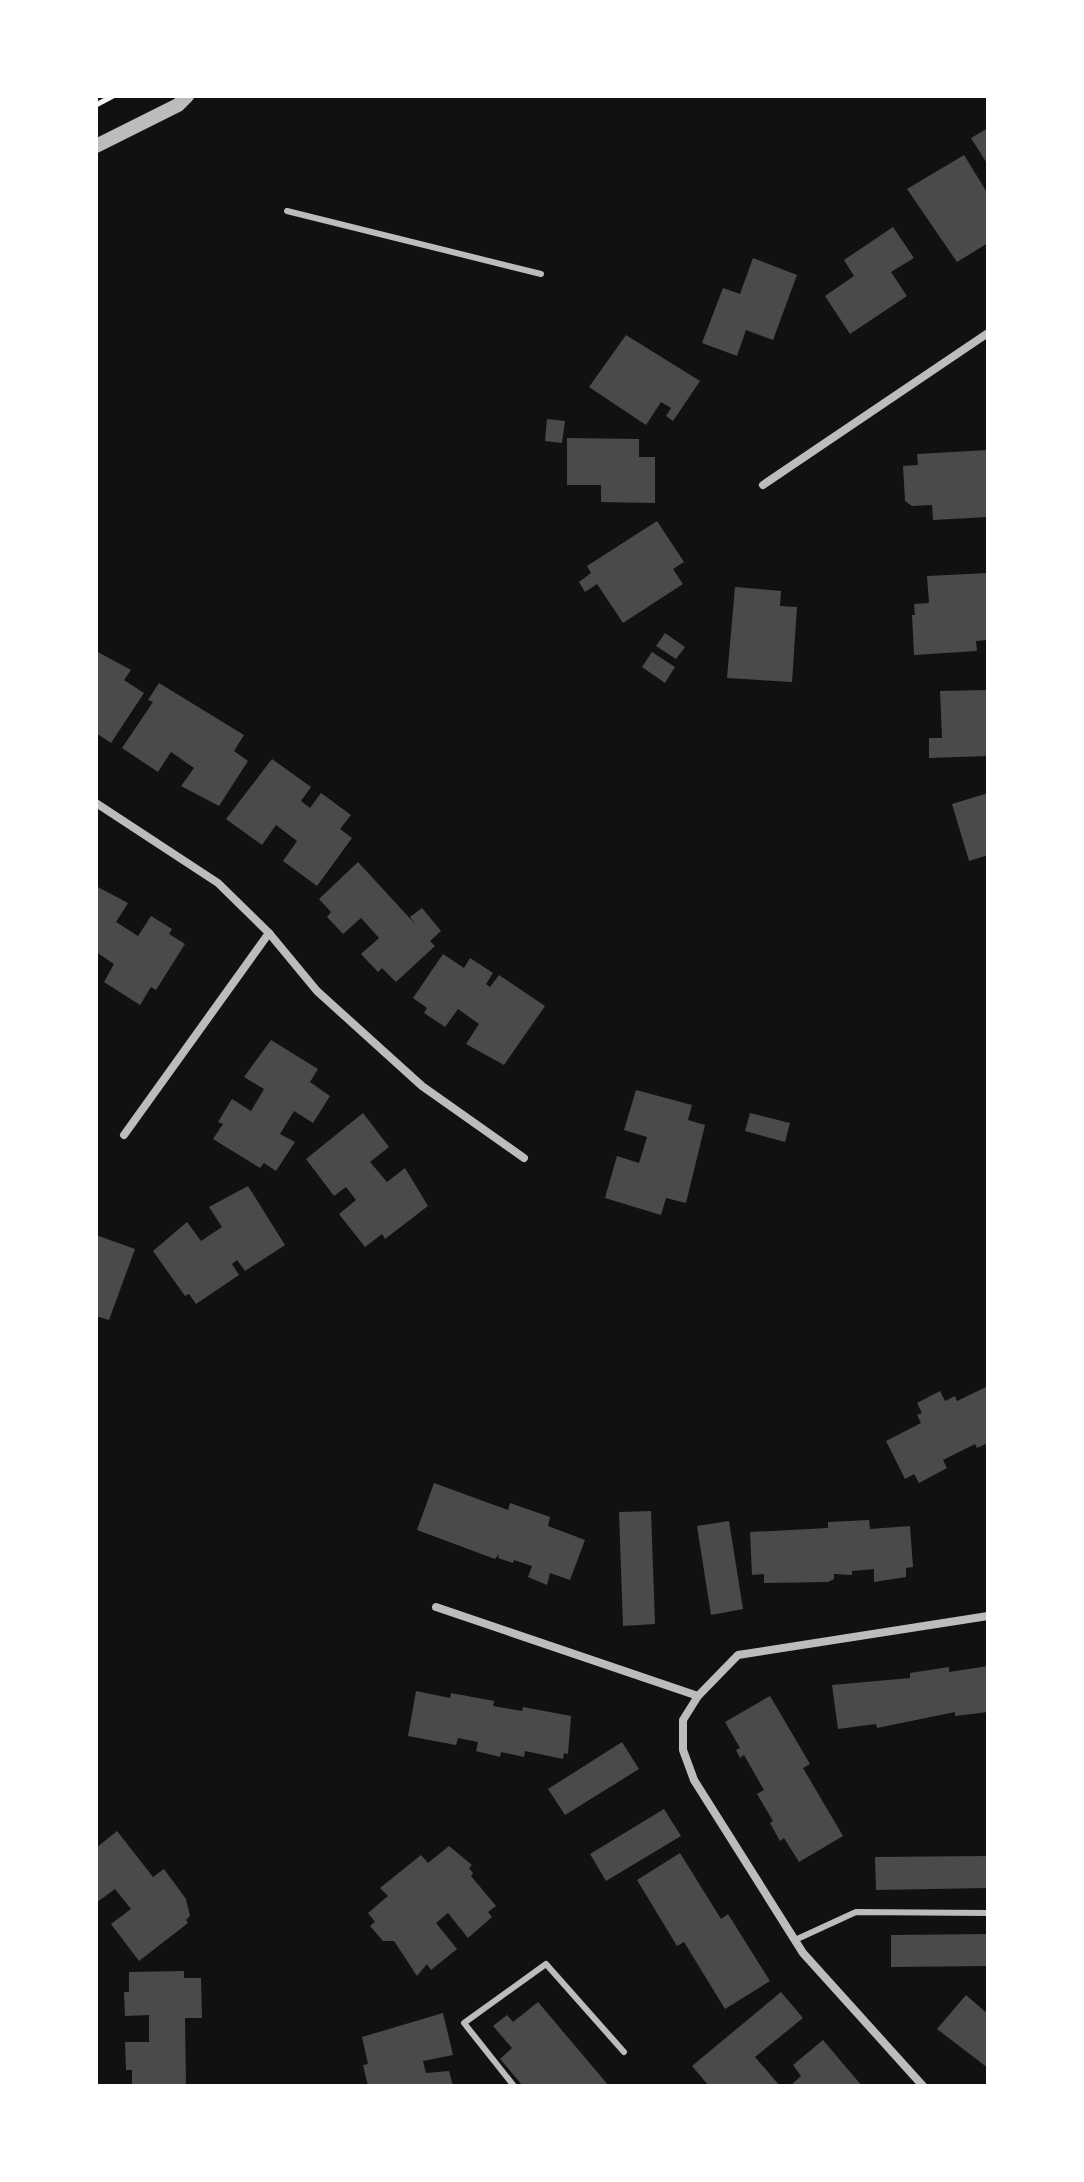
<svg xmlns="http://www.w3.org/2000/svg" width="1084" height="2182" font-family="Manrope,sans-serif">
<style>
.building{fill:#4a4a4a}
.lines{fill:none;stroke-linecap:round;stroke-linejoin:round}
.path{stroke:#f5f5f5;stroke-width:5}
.service{stroke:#bcbcbc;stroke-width:6}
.minor{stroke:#bcbcbc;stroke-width:8}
.tertiary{stroke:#bcbcbc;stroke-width:14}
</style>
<rect width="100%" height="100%" fill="#111"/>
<g class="building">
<path d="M988 128V165L971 138Z"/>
<path d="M964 155 988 194V243L957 262 907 189Z"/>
<path d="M893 227 914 258 891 272 907 296 850 334 825 296 854 276 844 260Z"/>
<path d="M753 258 797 275 773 340 746 330 737 356 702 343 723 288 740 294Z"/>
<path d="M626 335 700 381 673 421 666 416 671 408 661 402 646 425 589 387Z"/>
<path d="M547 419 565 421 562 443 545 441Z"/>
<path d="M567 438 639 439V457H655V503L601 502V485H567Z"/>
<path d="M988 450V517L933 520 932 505 912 506 905 501 903 466 918 465 917 454Z"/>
<path d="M657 521 684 562 673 569 683 584 623 623 597 584 585 592 579 582 591 573 587 566Z"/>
<path d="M988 573V640L976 641 977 651 914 655 912 615H915L914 604 929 603 927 576Z"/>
<path d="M735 587 781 591 780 606 797 607 792 682 727 678Z"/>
<path d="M665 633 685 647 676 659 656 646Z"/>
<path d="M96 651 131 670 124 680 144 693 111 743 96 733Z"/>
<path d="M652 652 675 667 665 683 642 667Z"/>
<path d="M159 683 244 735 234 751 248 761 219 806 181 786 194 768 171 752 158 772 122 748 153 702 148 700Z"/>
<path d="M988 690V756L929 758V738H942L940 691Z"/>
<path d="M272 759 311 787 301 801 310 808 321 793 351 815 340 829 352 838 317 886 283 861 297 841 276 825 262 845 226 819Z"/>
<path d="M988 793V855L969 861 952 804Z"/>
<path d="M358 862 416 925 410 917 422 908 441 931 430 941 435 946 396 982 382 968 378 972 361 954 379 938 361 918 343 934 327 917 331 912 319 899Z"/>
<path d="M96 886 128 903 116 922 138 936 151 916 172 929 169 934 185 944 156 990 151 987 140 1005 104 982 114 964 96 952Z"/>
<path d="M443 954 464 968 470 958 493 973 486 984 490 987 499 975 545 1006 504 1065 466 1044 479 1024 458 1009 445 1027 424 1013 427 1008 413 998Z"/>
<path d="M271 1040 318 1069 310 1082 330 1096 313 1123 294 1111 280 1134 295 1142 276 1171 264 1163 260 1168 213 1139 223 1124 218 1122 232 1099 251 1111 264 1089 244 1077Z"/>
<path d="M636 1090 692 1105 688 1120 705 1125 686 1203 666 1198 661 1215 605 1198 617 1156 639 1163 647 1137 624 1130Z"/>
<path d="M363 1113 389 1147 370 1162 387 1182 405 1168 428 1206 385 1239 382 1234 365 1247 339 1214 356 1200 346 1187 334 1196 306 1159Z"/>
<path d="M750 1113 790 1123 785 1142 745 1131Z"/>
<path d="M248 1186 285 1245 245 1271 237 1260 232 1264 239 1275 196 1304 189 1294 185 1296 153 1251 187 1222 201 1241 222 1227 209 1207Z"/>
<path d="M96 1235 135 1249 109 1320 96 1316Z"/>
<path d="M988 1386V1443L977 1448 975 1444 943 1460 947 1468 919 1483 914 1474 905 1479 886 1441 921 1423 917 1415 922 1413 917 1403 940 1391 945 1401 955 1396 957 1401Z"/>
<path d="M434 1483 508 1510 510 1503 550 1517 548 1526 585 1540 570 1580 550 1573 547 1585 528 1577 532 1566 514 1560 513 1563 498 1558 499 1554 495 1559 417 1530Z"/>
<path d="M651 1511 655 1624 623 1626 619 1512Z"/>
<path d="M869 1520 870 1529 910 1526 913 1567 906 1568V1577L874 1582V1569L852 1571V1575L834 1574V1579L828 1582 764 1583V1574L752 1575 750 1532 828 1528V1522Z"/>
<path d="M729 1521 743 1609 711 1615 697 1526Z"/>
<path d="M988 1666V1712L955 1716V1712L877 1728 876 1724 838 1729 832 1685 910 1678V1673L949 1667V1672Z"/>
<path d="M416 1691 450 1698 451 1693 494 1701 493 1706 522 1711 523 1707 571 1716 568 1754 564 1753 563 1759 525 1751 524 1757 501 1752 500 1757 476 1751 478 1742 458 1738 456 1745 408 1736Z"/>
<path d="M770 1696 810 1764 803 1768 843 1836 799 1862 784 1838 780 1841 770 1823 773 1821 757 1794 764 1790 744 1755 740 1758 736 1750 740 1748 725 1722Z"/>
<path d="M622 1742 639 1769 565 1815 548 1789Z"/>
<path d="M664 1809 681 1836 606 1881 590 1854Z"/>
<path d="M117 1831 153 1877 164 1869 186 1899 190 1916 186 1920 188 1923 139 1961 111 1924 131 1909 115 1889 96 1903V1848Z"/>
<path d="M449 1846 472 1865 469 1868 473 1873 471 1876 496 1906 488 1912 492 1917 468 1938 448 1913 436 1923 457 1949 431 1970 427 1964 417 1976 394 1941H383L370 1926 375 1922 368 1913 388 1896 380 1888 421 1855 428 1863Z"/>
<path d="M680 1853 721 1919 728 1914 770 1981 725 2009 684 1942 677 1946 637 1880Z"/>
<path d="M988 1856V1888L876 1890 875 1857Z"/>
<path d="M988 1934V1966L891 1967V1935Z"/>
<path d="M184 1971V1978H201L202 2018H185L186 2084 132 2086V2070H126L125 2042H149V2015L125 2016 124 1992H129V1972Z"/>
<path d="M781 1992 803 2018 755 2057 780 2086H709L692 2066Z"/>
<path d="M966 1995 988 2014V2068L937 2029Z"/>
<path d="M538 2002 609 2086H523L500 2059 512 2048 493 2026 507 2015 513 2022Z"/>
<path d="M443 2013 453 2055 423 2061 426 2073 449 2071 453 2086H368L363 2065 368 2064 362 2037Z"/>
<path d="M823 2040 862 2086H790L801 2076 793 2065Z"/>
</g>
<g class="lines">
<path class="path" d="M96 105 113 96"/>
<g class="service">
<path d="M287 211 541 274"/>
<path d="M795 1940 856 1912 988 1913"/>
<path d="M514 2086 464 2023 546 1964 624 2052"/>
</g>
<g class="minor">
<path d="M763 485 988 333"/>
<path d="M96 803 218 883 269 933 317 991 422 1086 524 1158"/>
<path d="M124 1135 269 933"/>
<path d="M436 1607 698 1696"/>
<path d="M923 2086 803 1953 694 1780 683 1750V1720L698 1696 738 1655 988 1616"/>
</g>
<path class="tertiary" d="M96 146 178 105 187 96"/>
</g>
<rect width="1084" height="2182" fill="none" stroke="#ffffff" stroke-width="196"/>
</svg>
